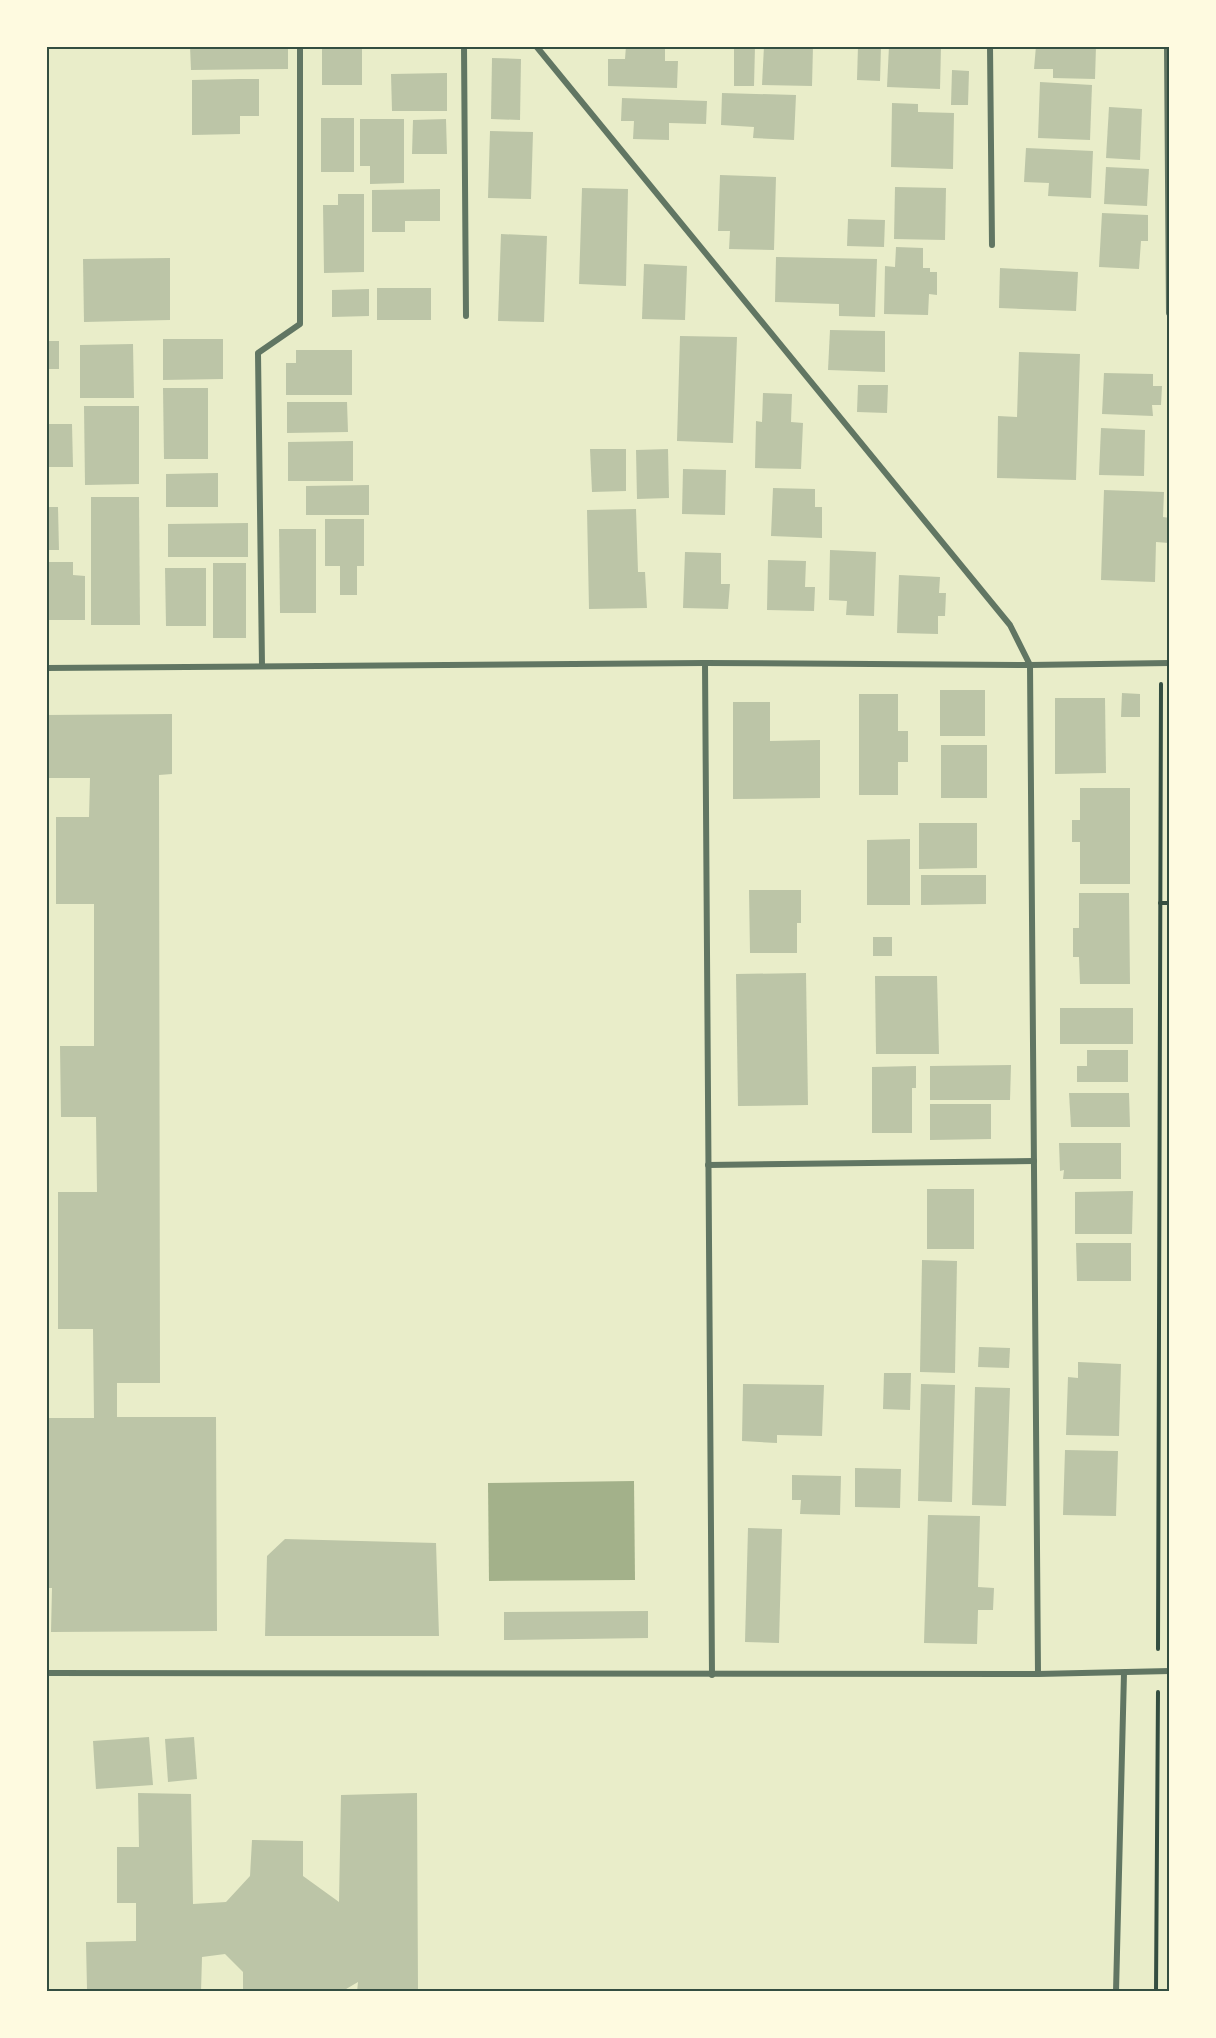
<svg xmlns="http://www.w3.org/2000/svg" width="1216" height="2038" font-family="Karla,sans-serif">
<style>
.water{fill:#a3b18a}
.building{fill:#bcc5a7}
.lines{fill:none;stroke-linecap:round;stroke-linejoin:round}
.path{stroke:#344e41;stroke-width:4}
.minor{stroke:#617663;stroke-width:6}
.neatline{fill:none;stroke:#344e41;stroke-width:2}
</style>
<rect width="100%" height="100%" fill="#e9edc9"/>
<path class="water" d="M634 1481 635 1580 489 1581 488 1483Z"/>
<g class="building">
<path d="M190 46H288V69L191 70Z"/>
<rect x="322" y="46" width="40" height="39"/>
<path d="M626 46H665V61H678L677 88 608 86V59H625Z"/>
<path d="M734 46H755L754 86H734Z"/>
<path d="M764 46H813L812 86 762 85Z"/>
<path d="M858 46H881L880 81 857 80Z"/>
<path d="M889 46H941L940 89 887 87Z"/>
<path d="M1036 46H1096L1095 79 1053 78V69H1034Z"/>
<path d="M492 58 521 59 520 120 491 119Z"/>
<path d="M952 70 969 71 968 105H951Z"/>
<path d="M447 73V111H392L391 74Z"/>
<path d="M240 79H259V116H240V134L192 135V80Z"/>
<path d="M1040 82 1092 85 1090 140 1038 138Z"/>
<path d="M722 93 796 95 794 140 753 138 754 127 721 125Z"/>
<path d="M622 98 707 101 706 124 669 123V140L633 139 634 121H621Z"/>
<path d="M892 103 918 104V112L954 113 953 169 891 167Z"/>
<path d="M1109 107 1142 109 1140 160 1106 158Z"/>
<rect x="321" y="118" width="33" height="54"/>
<path d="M360 119H404V183L370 184V166H360Z"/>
<path d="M446 119 447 154H412L413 120Z"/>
<path d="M490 131 533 132 531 199 488 198Z"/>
<path d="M1026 148 1093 151 1091 198 1048 196 1049 183 1024 182Z"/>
<path d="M1106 167 1149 169 1147 206 1104 204Z"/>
<path d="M720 175 776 177 774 250 729 249 730 231H718Z"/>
<path d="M895 187 946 188 945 240 894 239Z"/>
<path d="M582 188 628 189 626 286 579 284Z"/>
<path d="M440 189V221H405V232H372V190Z"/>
<path d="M338 194H364V272L324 273 323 205H338Z"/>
<path d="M1102 213 1148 215V241H1141L1139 269 1099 267Z"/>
<path d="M848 219 885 220 884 247 847 246Z"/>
<path d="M501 234 547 236 544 322 498 321Z"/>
<path d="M896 247 923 248V268H930V272H937V295L929 294 928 315 884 314 885 266 895 267Z"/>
<path d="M776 257 877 259 875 317 839 316V304L775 302Z"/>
<path d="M170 258V320L84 322 83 259Z"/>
<path d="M644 264 687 266 685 320 642 319Z"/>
<path d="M1000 268 1078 272 1076 311 999 308Z"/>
<rect x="377" y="288" width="54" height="32"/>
<path d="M369 289V316L332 317V290Z"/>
<path d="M830 330 885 331V372L828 370Z"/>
<path d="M680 336 737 337 733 443 677 441Z"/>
<path d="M163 339H223V379L163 380Z"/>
<path d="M46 341H59V369H49V379H46Z"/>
<path d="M133 344 134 398H80V345Z"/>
<path d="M296 350H352V395H286V363H296Z"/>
<path d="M1019 352 1080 354 1076 480 997 478 998 416 1017 417Z"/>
<path d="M1104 373 1153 374V386H1162L1161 405H1152L1153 416 1102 414Z"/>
<path d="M858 385H888L887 413 857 412Z"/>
<path d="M163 388H208V459H164Z"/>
<path d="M763 393 792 394 791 422 803 423 801 469 755 468 756 421 762 422Z"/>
<path d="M287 402H347L348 432 287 433Z"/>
<path d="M84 406H139V484L85 485Z"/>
<path d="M46 424H72L73 467H46Z"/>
<path d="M1101 428 1145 430 1144 476 1099 475Z"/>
<path d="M353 441V481H288V442Z"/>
<path d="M590 449H626V491L592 492Z"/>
<path d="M668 449 669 498 637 499 636 450Z"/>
<path d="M683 469 726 470 725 515 682 514Z"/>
<path d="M218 473V507H166V474Z"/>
<path d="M369 485V515H306V486Z"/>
<path d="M773 488 815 489V507H822V538L771 536Z"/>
<path d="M1104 490 1164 492 1163 517 1170 518 1169 543 1156 542 1155 582 1101 580Z"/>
<path d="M91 497H139L140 625H91Z"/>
<path d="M46 507H58L59 550H46Z"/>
<path d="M636 509 638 572H645L647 608 589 609 587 510Z"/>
<path d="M325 519H364V566H357V595H340V566H325Z"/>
<path d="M248 523V557H168V524Z"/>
<path d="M279 529H316V613H280Z"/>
<path d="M830 550 876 552 874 616 846 615 847 601 829 600Z"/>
<path d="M685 552 721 553V584H730L728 609 683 608Z"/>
<path d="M768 560 806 561 805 587H815L814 611 767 610Z"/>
<path d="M46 562H73V575L85 576V620H49Z"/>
<rect x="213" y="563" width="33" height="75"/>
<path d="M165 568H206V626H166Z"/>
<path d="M899 575 940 577 939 593H946L945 616H938V634L897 633Z"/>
<rect x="940" y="690" width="45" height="46"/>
<path d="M1122 693 1140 694V717H1121Z"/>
<path d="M859 694H898V731H908V762H898V795H859Z"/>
<path d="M1055 698H1105L1106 773 1055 774Z"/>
<path d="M733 702H770V741L820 740V798L733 799Z"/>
<path d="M172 714V774L159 775 160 1383H117V1417H216L217 1631 51 1632 52 1588H46V1418H94L93 1329H58V1192H97L96 1117H61L60 1046H94V904H56V817H89L90 778H46V715Z"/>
<rect x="941" y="745" width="46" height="53"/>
<path d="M1080 788H1130V884H1080V842H1072V820H1080Z"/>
<path d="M919 823H977V868L919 869Z"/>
<path d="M910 839V905H867V840Z"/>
<path d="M921 875H986V904L921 905Z"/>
<path d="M749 890H801V923H797V953H750Z"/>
<path d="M1079 893H1129L1130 984H1080L1079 957H1073V928H1079Z"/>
<rect x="873" y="937" width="19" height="19"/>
<path d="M806 973 808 1105 738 1106 736 974Z"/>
<path d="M875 976H937L939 1054H876Z"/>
<rect x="1060" y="1008" width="73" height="36"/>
<path d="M1087 1050H1128V1082H1077V1066H1087Z"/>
<path d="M1011 1065 1010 1100H930V1066Z"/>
<path d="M916 1066V1088H912V1133H872V1067Z"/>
<path d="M1069 1093H1129L1130 1127H1071Z"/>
<path d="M930 1104H991V1139L930 1140Z"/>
<path d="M1059 1143H1121V1179H1063L1064 1170 1060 1171Z"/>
<rect x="927" y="1189" width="47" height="60"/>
<path d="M1133 1191 1132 1234H1075V1192Z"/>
<path d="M1076 1243H1131V1281H1077Z"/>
<path d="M922 1260 957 1261 955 1373 920 1372Z"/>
<path d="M979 1347 1010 1348 1009 1368 978 1367Z"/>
<path d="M1078 1362 1121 1364 1119 1436 1066 1435 1068 1377 1078 1378Z"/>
<path d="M884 1373H911L910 1410 883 1409Z"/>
<path d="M743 1384 824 1385 822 1436 777 1435V1443L742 1441Z"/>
<path d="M921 1384 955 1385 952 1502 918 1501Z"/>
<path d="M975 1387 1010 1388 1006 1506 972 1505Z"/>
<path d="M1065 1450 1118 1451 1116 1516 1063 1515Z"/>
<path d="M855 1468 901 1469 900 1508 855 1507Z"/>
<path d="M792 1475 841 1476 840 1515 800 1514 801 1500H792Z"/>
<path d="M928 1515 980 1516 978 1587 994 1588 993 1610H978L977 1644 924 1643Z"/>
<path d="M748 1528 782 1529 779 1643 745 1642Z"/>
<path d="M285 1539 436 1543 439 1636H265L267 1556Z"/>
<path d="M648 1611V1638L504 1640V1612Z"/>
<path d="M149 1737 153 1785 96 1789 93 1741Z"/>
<path d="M194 1737 197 1779 168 1782 165 1739Z"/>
<path d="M138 1793 191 1794 193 1904 226 1902 250 1876 252 1840 303 1841V1876L339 1902 341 1795 417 1793 418 1992H357L358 1982 341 1992H243V1972L225 1954 202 1957 201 1992 87 1989 86 1942 136 1941V1903H117V1847H139Z"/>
</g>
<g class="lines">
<g class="path">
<path d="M1160 903H1170"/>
<path d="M1158 1649 1161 684"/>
<path d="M1156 1992 1158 1692"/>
</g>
<g class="minor">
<path d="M464 46 466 316"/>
<path d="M536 46 1010 625 1030 665 1038 1674"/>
<path d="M990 46 992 245"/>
<path d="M1167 46 1169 313"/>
<path d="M705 663 712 1675"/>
<path d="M262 666 258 353 300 324V46"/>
<path d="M46 668 705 663 1030 665 1170 663"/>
<path d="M708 1165 1034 1161"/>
<path d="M46 1673 1038 1674 1170 1671"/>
<path d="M1116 1992 1124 1673"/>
</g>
</g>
<rect width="1216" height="2038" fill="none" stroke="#fefae0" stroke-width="96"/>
<rect x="48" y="48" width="1120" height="1942" class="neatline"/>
</svg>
